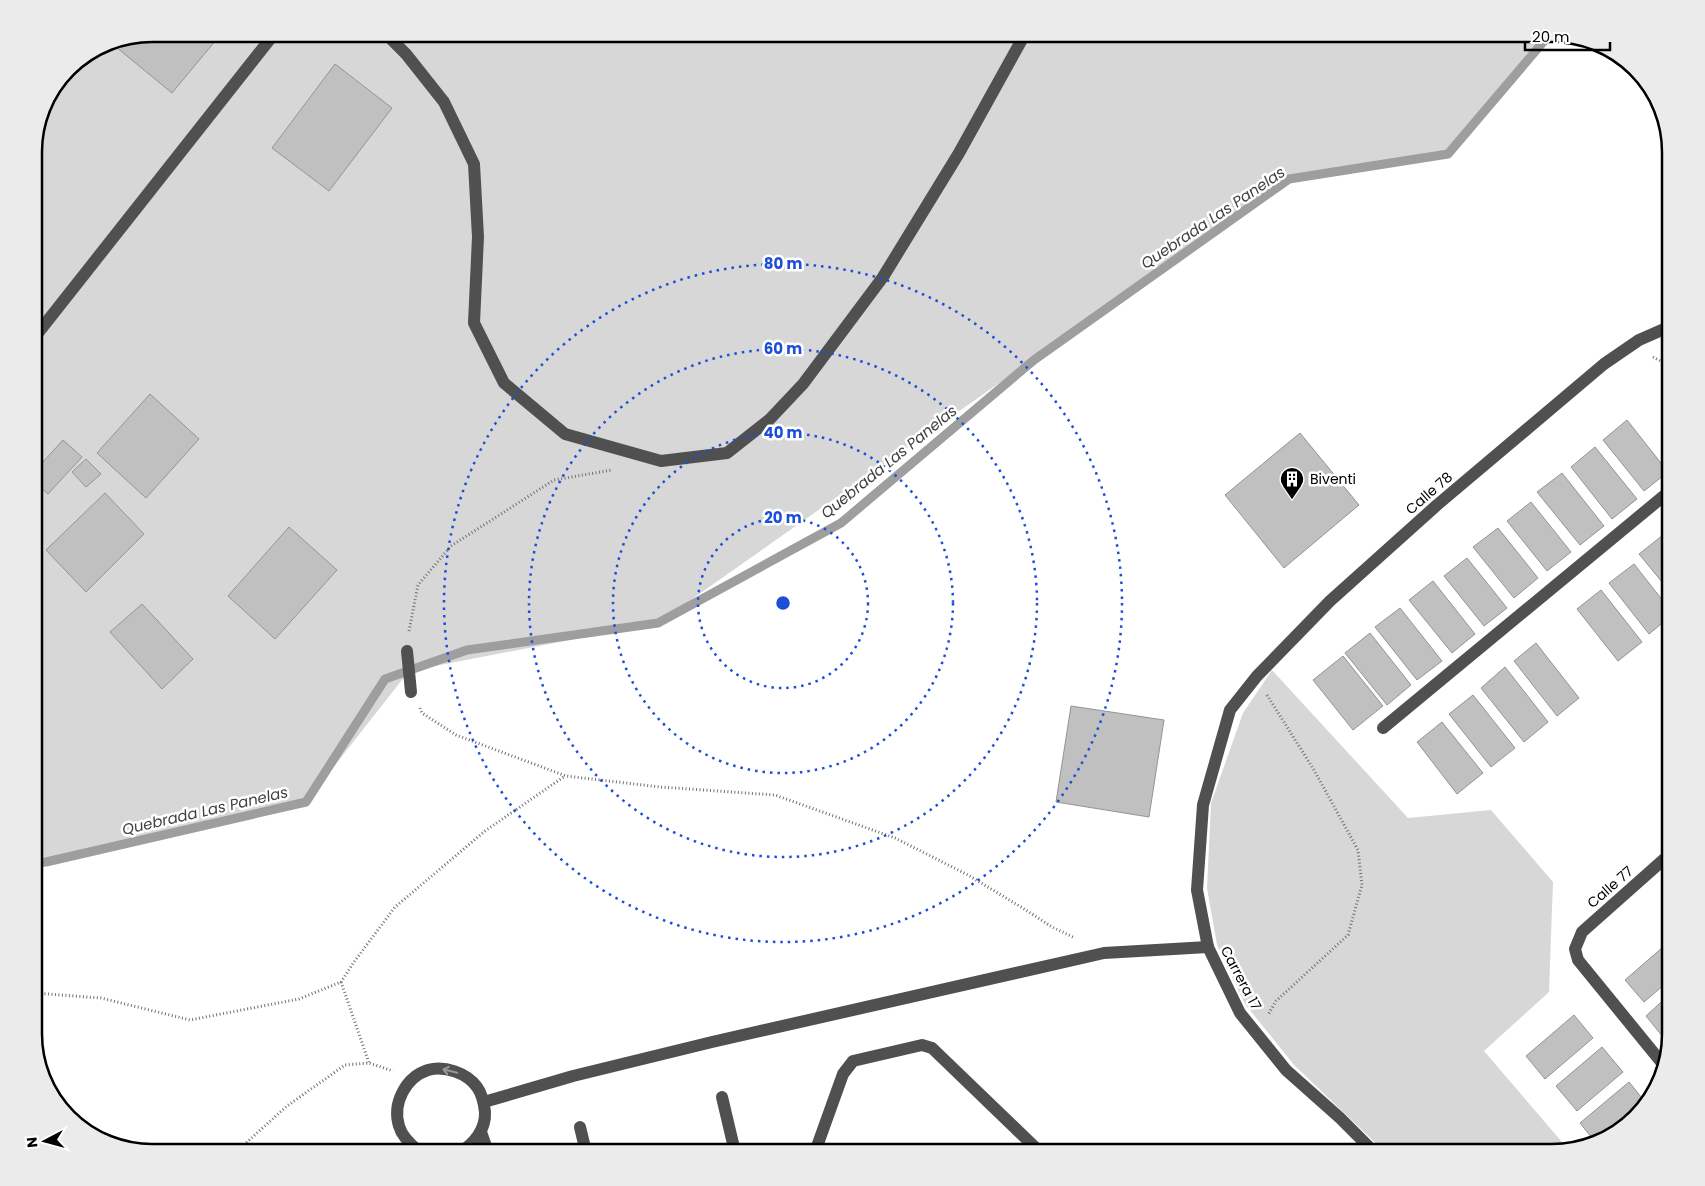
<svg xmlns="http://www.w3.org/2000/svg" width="1705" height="1186" font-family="Poppins,sans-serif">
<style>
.green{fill:#d7d7d7}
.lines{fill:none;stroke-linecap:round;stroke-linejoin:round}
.stream{stroke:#9e9e9e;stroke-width:9}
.building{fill:#c0c0c0;stroke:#949494}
.path{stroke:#727272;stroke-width:3;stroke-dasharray:1 2.5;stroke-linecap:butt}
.minor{stroke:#505050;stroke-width:12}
.oneway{stroke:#969696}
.ring{fill:none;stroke:#1d4ed8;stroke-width:2.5;stroke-dasharray:2.5 5}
.labels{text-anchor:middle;stroke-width:5;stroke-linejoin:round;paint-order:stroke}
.poi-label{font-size:14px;fill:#000;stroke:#fff;text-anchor:start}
.street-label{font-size:14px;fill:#000;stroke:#fff}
.water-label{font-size:15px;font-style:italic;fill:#3f3f3f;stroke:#fff}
.rim{fill:none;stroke:#000;stroke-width:2.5}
.centre{fill:#1d4ed8;stroke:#fff;stroke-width:2.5}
.ring-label{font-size:15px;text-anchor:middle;font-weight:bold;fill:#1d4ed8;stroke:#fff;stroke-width:5;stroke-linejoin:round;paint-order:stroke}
</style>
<rect width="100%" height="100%" fill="#fff"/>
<g class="green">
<path d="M153 34H1550L1448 154 1289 179 658 623 409 671 306 802 46 862 34 863V145L46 100 69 68 107 43Z"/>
<path d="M1272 670 1408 818 1491 810 1553 882 1549 992 1484 1051 1568 1149 1553 1152H1385L1294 1065 1245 1004 1217 945 1207 888 1211 803 1243 713Z"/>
</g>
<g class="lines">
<path class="stream" d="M34 863 46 862 306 802 385 679 467 650 658 623 841 523 1034 360 1289 179 1448 154 1550 34"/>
</g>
<g class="building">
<path d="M153 34H221L172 93 110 42Z"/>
<path d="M335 64 392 108 329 191 272 148Z"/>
<path d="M150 394 199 439 146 498 97 453Z"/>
<path d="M1627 420 1668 472 1644 491 1603 440Z"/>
<path d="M1300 433 1359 505 1284 568 1225 495Z"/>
<path d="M63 440 82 457 48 494 34 481V472Z"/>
<path d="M1595 447 1637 499 1612 519 1571 467Z"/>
<path d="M86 459 101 474 86 487 72 472Z"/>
<path d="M1562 473 1604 526 1580 545 1537 492Z"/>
<path d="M105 493 144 534 86 592 46 550Z"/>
<path d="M1531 502 1571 552 1547 571 1507 521Z"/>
<path d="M289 527 337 570 275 639 228 596Z"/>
<path d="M1498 528 1538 578 1514 598 1473 547Z"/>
<path d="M1663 535 1671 545V593L1639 554Z"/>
<path d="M1467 558 1507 608 1484 626 1444 576Z"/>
<path d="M1634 564 1671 611V616L1649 634 1609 583Z"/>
<path d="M1433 581 1475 634 1452 653 1409 600Z"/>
<path d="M1601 590 1642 642 1618 661 1577 609Z"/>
<path d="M142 604 193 659 162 689 110 632Z"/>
<path d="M1400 608 1442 661 1417 680 1375 627Z"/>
<path d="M1370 633 1411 685 1387 705 1345 653Z"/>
<path d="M1536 643 1579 698 1557 716 1514 661Z"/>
<path d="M1343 656 1383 706 1353 730 1313 680Z"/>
<path d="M1505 667 1548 722 1524 742 1481 688Z"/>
<path d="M1473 695 1515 748 1491 767 1449 714Z"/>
<path d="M1071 706 1164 720 1149 817 1056 802Z"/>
<path d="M1442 722 1483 773 1457 794 1417 742Z"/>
<path d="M1671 940V979L1644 1002 1625 980Z"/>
<path d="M1671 993V1030L1663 1037 1646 1016Z"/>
<path d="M1574 1015 1593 1038 1545 1079 1526 1056Z"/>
<path d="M1602 1047 1623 1072 1577 1111 1556 1086Z"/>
<path d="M1629 1082 1646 1103 1602 1141 1595 1142 1580 1123Z"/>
</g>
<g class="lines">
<g class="path">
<path d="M1653 357 1666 364 1671 371"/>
<path d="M409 631 418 585 451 546 554 480 612 470"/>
<path d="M1267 695 1314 770 1358 850 1362 885 1348 935 1276 1001 1268 1015"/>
<path d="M420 708 422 713 456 735 566 776 660 787 775 795 895 838 968 875 1021 907 1052 927 1075 938"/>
<path d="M341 982 369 1063"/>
<path d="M34 993 101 998 190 1020 299 999 341 982 354 962 395 907 485 831 565 776"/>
<path d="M236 1152 287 1106 345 1065 369 1063 393 1071"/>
</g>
<g class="minor">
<path d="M386 34 406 54 444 102 474 164 478 237 474 323 504 383 565 434 661 461 727 453 769 420 803 384 883 277 959 153 1025 34"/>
<path d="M34 338 274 34"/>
<path d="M407 651 411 692"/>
<path d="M1383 728 1671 490"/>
<path d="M1662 1063 1578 960 1575 949 1582 932 1671 853"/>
<path d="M722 1097 735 1152"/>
<path d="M484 1102 573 1076 712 1042 1104 953 1208 947"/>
<path d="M580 1127 586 1152"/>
<path d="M481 1132 488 1152"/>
<path d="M420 1152C411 1145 402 1137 399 1126 392 1103 406 1077 428 1070 444 1065 467 1073 477 1087 482 1094 484 1103 485 1112 486 1129 474 1144 460 1152"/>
<path d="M815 1152 843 1074 853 1061 922 1045 932 1048 1040 1152"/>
<path d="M1374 1152 1340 1118 1286 1070 1240 1013 1208 947 1197 890 1203 805 1230 710 1257 676 1330 601 1437 505 1604 364 1639 340 1671 326"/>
</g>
</g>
<defs><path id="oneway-shaft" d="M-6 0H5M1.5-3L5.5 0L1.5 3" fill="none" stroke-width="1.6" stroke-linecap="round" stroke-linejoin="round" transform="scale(1.25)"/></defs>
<use class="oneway" href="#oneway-shaft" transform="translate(450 1071) rotate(-167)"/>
<g class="ring">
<circle cx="783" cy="603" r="85"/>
<circle cx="783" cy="603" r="170"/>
<circle cx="783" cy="603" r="254"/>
<circle cx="783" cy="603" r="339"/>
</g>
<defs>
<g id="building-pin" transform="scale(1.25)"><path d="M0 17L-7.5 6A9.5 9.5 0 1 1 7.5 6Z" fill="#000" stroke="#fff"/><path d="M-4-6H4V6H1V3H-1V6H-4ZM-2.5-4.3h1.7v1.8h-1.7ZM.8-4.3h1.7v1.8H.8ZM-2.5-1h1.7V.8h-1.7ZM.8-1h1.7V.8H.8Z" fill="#fff"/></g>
</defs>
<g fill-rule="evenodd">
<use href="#building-pin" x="1292" y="479"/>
</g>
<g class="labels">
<g class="poi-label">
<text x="1310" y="484">Biventi</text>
</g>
<g class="street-label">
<text transform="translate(1429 493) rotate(-41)" y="5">Calle 78</text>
<text transform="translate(1610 887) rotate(-41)" y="5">Calle 77</text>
<text transform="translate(1241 978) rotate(62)" y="5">Carrera 17</text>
</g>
<g class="water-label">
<text transform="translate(1213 218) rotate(-34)" y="5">Quebrada Las Panelas</text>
<text transform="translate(889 462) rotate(-39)" y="5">Quebrada Las Panelas</text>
<text transform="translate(205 811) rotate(-13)" y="5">Quebrada Las Panelas</text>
</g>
</g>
<path d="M0 0H1705V1186H0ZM152 42H1552A110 110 0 0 1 1662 152V1034A110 110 0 0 1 1552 1144H152A110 110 0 0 1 42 1034V152A110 110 0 0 1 152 42Z" fill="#ebebeb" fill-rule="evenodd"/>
<path class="rim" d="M152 42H1552A110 110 0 0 1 1662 152V1034A110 110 0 0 1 1552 1144H152A110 110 0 0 1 42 1034V152A110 110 0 0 1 152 42Z"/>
<circle cx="783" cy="603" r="8" class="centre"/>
<g class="ring-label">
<text x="783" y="269">80 m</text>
<text x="783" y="354">60 m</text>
<text x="783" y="438">40 m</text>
<text x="783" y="523">20 m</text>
</g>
<g transform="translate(45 1141) rotate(264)" stroke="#ffffff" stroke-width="4" paint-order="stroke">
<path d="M0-4L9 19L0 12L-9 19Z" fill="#000000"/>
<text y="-8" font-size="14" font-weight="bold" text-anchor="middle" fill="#000000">N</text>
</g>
<path d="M1525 42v8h85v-8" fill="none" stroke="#000000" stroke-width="2.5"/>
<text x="1532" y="42" font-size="15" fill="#000000" stroke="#ffffff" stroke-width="4" paint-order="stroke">20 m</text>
</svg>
